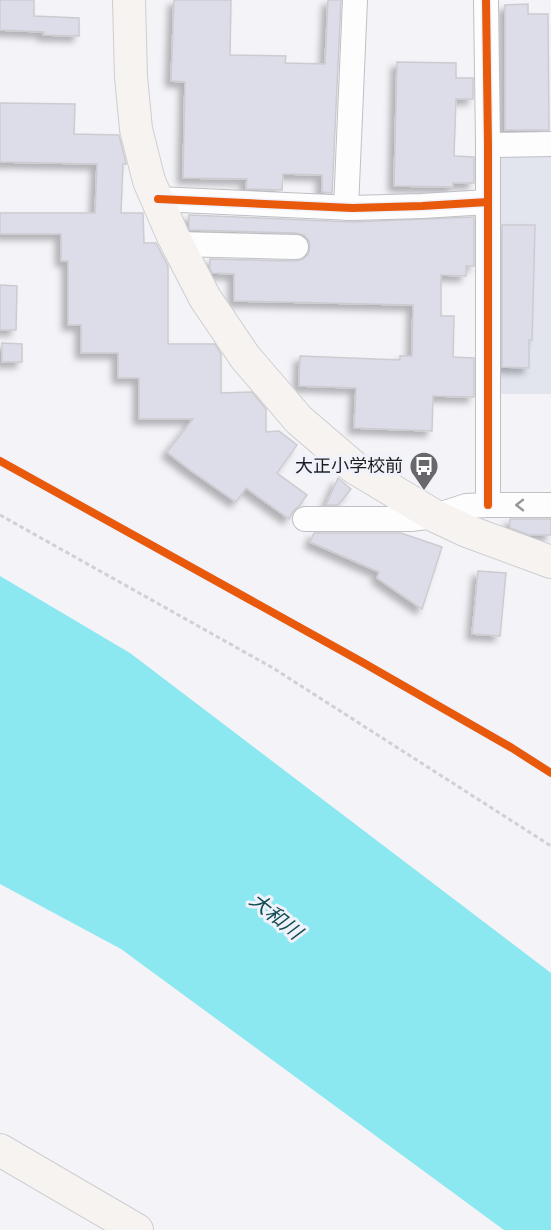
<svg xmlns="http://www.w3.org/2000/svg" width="551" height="1230" font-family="Georgia,'Noto Sans JP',serif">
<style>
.built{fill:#e2e4ee}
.water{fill:#8ce8f0}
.building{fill:#dcdde9;stroke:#ccccd0;stroke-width:1.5;filter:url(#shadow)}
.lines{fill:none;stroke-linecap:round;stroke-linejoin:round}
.minor-casing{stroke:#bfc0c4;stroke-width:26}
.major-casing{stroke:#ceced0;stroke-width:34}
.path{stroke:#d1d1d4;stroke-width:3;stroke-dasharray:4.5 3;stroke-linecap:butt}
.minor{stroke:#fdfdfe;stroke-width:24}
.major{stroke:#f6f3f1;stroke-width:32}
.cycleway-casing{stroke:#f0f2fb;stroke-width:11}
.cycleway{stroke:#e8590c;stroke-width:8}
.oneway{stroke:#98989a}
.labels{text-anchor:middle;stroke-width:6;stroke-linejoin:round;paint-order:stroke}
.poi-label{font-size:18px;fill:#1d1d20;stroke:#f0f2fb;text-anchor:end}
.water-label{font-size:20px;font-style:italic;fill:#124d51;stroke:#f0f2fb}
</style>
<defs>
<filter id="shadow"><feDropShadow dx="-5.5" dy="5.5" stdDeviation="3" flood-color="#0004"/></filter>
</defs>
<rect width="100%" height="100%" fill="#f3f3f8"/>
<path class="built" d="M494 152H551V394H489Z"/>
<path class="water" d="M0 576 130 653 551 973V1230H504L121 949 0 884Z"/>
<g class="building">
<path d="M0 0H34V16L79 18V36L43 35 44 32 0 30Z"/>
<path d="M174 0H231L230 55 286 56 285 63 325 64 328 0H341L332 193 322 192V175L283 174 282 190 246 189 247 179 183 178 185 82 171 81Z"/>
<path d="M528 4V14H548L549 130H505V5Z"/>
<path d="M397 62 456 63V78H473V99H456L454 156 474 157V183H453V187L394 186Z"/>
<path d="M0 103 75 104 74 134 119 135 126 163V164H123L121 213H143L144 243H156L168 266V344H215L221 354V393L252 392 266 409V432L279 431 297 445 277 473 307 495 299 506 293 511 289 519 246 488 236 502 190 470 167 452 193 419H139V378H118V353H81V325H68V261H61V234H0V213H95L97 164 0 162Z"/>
<path d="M189 215 351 222 474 217V266H466V276L441 275V316H454L453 357 474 358V397L433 396 432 431 354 428 356 388 299 386 300 356 400 360V356H412L413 305 234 301V274L212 273 210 269V259L296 261 303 259 308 254 310 247 309 241 304 235 296 233 190 230 189 228Z"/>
<path d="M502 225H535L532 340H529V368L502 367Z"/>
<path d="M0 285 17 286 16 330H0Z"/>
<path d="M2 343 22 344V362H2Z"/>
<path d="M338 478 351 489 338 505H326Z"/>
<path d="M510 519H551V535H529L510 528Z"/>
<path d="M314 533H401L442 547 422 609 377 578 379 572 310 542Z"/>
<path d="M478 571 506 573 500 636 472 634Z"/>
</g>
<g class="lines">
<g class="minor-casing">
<g id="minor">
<path d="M486 0 488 145V505"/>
<path d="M488 145 551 144"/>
<path d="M158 199 352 208 422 206 488 202"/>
<path d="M346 208 355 0"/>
<path d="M177 244 296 247"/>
<path d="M305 519H411L435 516 466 506 488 505H551"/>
</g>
</g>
<g class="major-casing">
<g id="major">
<path d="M129 0 131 77 136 129 149 181 173 236 205 298 245 357 299 420 355 468 435 516 467 531 551 562"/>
<path d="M0 1150 137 1230"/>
</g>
</g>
<g class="path">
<path d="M0 461 362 662 512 748 551 773"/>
<path d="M0 515 273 668 551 846"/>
</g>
<use href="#minor" class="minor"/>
<use href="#major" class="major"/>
<g class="cycleway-casing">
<g id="cycleway">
<path d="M486 0 488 145V505"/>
<path d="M158 199 352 208 422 206 488 202"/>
<path d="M0 461 362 662 512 748 551 773"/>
</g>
</g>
<use href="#cycleway" class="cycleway"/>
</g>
<defs><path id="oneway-chevron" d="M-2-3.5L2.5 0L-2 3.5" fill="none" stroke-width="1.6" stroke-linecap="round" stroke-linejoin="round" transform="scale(1.5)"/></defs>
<use class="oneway" href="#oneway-chevron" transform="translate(520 505) rotate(-180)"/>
<defs>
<g id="bus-pin" transform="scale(1.5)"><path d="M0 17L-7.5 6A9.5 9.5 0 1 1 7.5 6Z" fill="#68686c" stroke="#f0f2fb"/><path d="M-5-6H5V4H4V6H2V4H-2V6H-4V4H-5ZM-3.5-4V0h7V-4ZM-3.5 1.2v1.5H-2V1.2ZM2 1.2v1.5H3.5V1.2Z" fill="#fff"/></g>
</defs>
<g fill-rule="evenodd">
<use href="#bus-pin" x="424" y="466"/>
</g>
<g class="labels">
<g class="poi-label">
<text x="403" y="472">大正小学校前</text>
</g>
<g class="water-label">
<text transform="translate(276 916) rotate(39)" y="7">大和川</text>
</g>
</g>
</svg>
